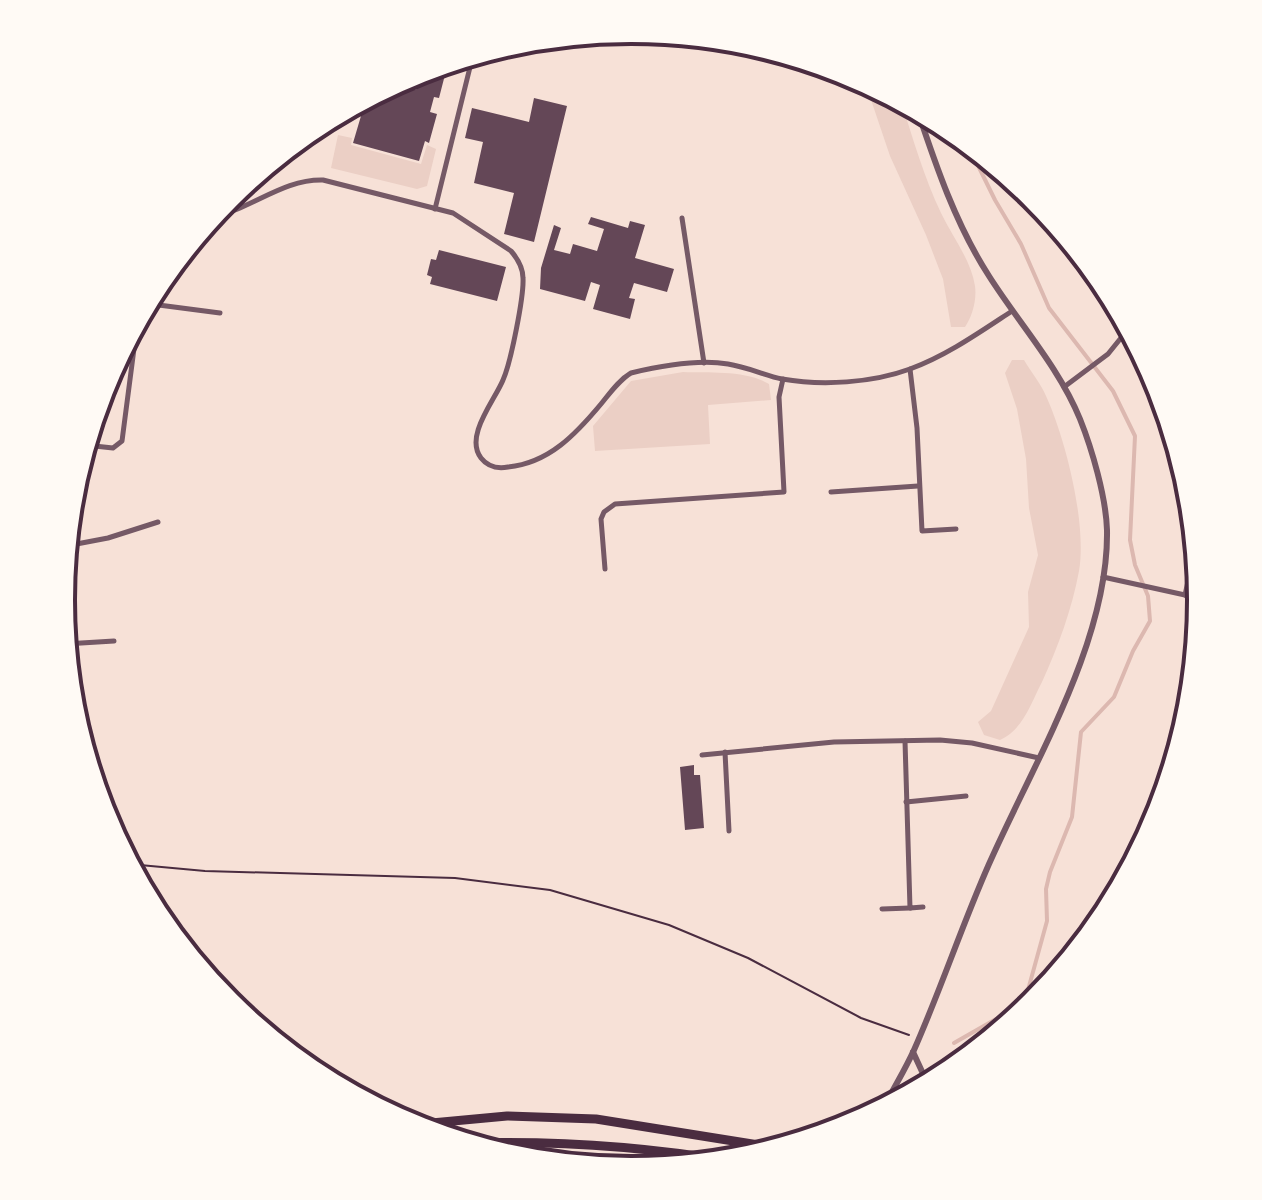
<svg xmlns="http://www.w3.org/2000/svg" width="1262" height="1200" font-family="Quicksand,sans-serif">
<style>
.green{fill:#ebcfc5}
.lines{fill:none;stroke-linecap:round;stroke-linejoin:round}
.stream{stroke:#dcb8b0;stroke-width:4}
.building{fill:#644757}
.path{stroke:#4a2c40;stroke-width:2}
.minor{stroke:#755966;stroke-width:5}
.tertiary{stroke:#755966;stroke-width:6}
.trunk{stroke:#4a2c40;stroke-width:9}
.rim{fill:none;stroke:#4a2c40;stroke-width:4}
</style>
<rect width="100%" height="100%" fill="#f7e1d7"/>
<g class="green">
<path d="M865 82 901 101C913 139 924 177 941 213 952 236 971 260 975 286 977 300 972 317 965 327H951L943 279 926 235 890 156Z"/>
<path d="M338 135 352 138 351 145 421 164 427 145 436 149 427 186 417 189 331 168Z"/>
<path d="M1012 360H1024C1031 372 1041 384 1046 396 1066 440 1087 524 1079 571 1072 609 1058 647 1042 682 1031 703 1023 730 1000 740L984 735 978 722 991 711 1029 627 1028 592 1038 555 1029 508 1026 459 1017 409 1005 373Z"/>
<path d="M683 372C710 373 746 370 769 384L771 400 708 405 710 444 595 451 593 426 631 381Z"/>
<path d="M527 1160 677 1162 689 1164 631 1170Z"/>
</g>
<g class="lines">
<path class="stream" d="M954 1043 1003 1015 1028 990 1047 921 1046 889 1050 872 1072 817 1081 732 1114 697 1133 651 1150 621 1148 596 1135 565 1130 540 1135 436 1113 391 1049 308 1021 244 995 200 966 141"/>
</g>
<g class="building">
<path d="M440 65 447 67 439 98 434 97 430 112 437 114 429 143 425 141 419 161 353 143 366 99 394 84 416 90 422 71Z"/>
<path d="M534 98 567 106 534 242 504 234 514 193 474 183 483 142 465 138 472 108 529 122Z"/>
<path d="M591 217 628 228 630 221 645 225 635 258 674 269 667 292 634 283 629 298 635 299 630 319 593 309 600 285 591 282 585 301 540 289 541 268 554 225 561 228 554 250 570 254 573 244 597 251 604 229 588 224Z"/>
<path d="M439 250 506 267 497 301 430 284 432 277 427 275 431 259 436 260Z"/>
<path d="M694 765V775H700L704 828 685 830 680 767Z"/>
</g>
<g class="lines">
<path class="path" d="M129 864 205 871 455 878 550 890 669 925 748 958 861 1018 909 1035"/>
<g class="minor">
<path d="M435 209 473 55"/>
<path d="M212 217C252 209 282 179 323 180L453 213 511 251C517 258 523 267 523 278 524 296 511 362 503 380 495 400 464 436 481 458 488 467 497 469 508 467 549 463 576 434 601 404 610 393 619 380 631 373 660 366 698 359 728 364 747 367 764 375 782 379 822 386 872 383 910 369 946 356 980 332 1012 311"/>
<path d="M682 218 704 363"/>
<path d="M145 306 151 304 220 313"/>
<path d="M910 369 917 428 922 531 956 529"/>
<path d="M1064 387 1108 354 1129 328"/>
<path d="M85 445 113 448 122 441 138 318"/>
<path d="M831 492 918 486"/>
<path d="M66 546 108 538 158 522"/>
<path d="M605 569 601 519 604 512 615 504 784 492 779 397 783 379"/>
<path d="M1103 577 1185 595 1201 604"/>
<path d="M1185 595 1196 545"/>
<path d="M65 644 114 641"/>
<path d="M1173 740 1183 735"/>
<path d="M905 741 910 908 923 907"/>
<path d="M725 752 729 831"/>
<path d="M702 755 834 742 940 740 972 743 1039 758"/>
<path d="M906 802 966 796"/>
<path d="M882 909 910 908"/>
</g>
<g class="tertiary">
<path d="M913 1052 925 1078 930 1083"/>
<path d="M883 1109C893 1089 905 1070 914 1050 941 989 962 925 989 864 1033 764 1109 641 1107 530 1106 497 1092 449 1080 419 1059 367 1018 322 989 276 956 225 936 166 917 109"/>
</g>
<g class="trunk">
<path d="M886 1107 905 1097"/>
<path d="M410 1125 507 1116 596 1119 777 1148"/>
<path d="M468 1143C555 1141 641 1146 728 1161"/>
</g>
</g>
<path d="M0 0H1262V1200H0ZM75 600a556 556 0 1 1 1112 0a556 556 0 1 1-1112 0Z" fill="#fffaf5" fill-rule="evenodd"/>
<path class="rim" d="M75 600a556 556 0 1 1 1112 0a556 556 0 1 1-1112 0Z"/>
</svg>
